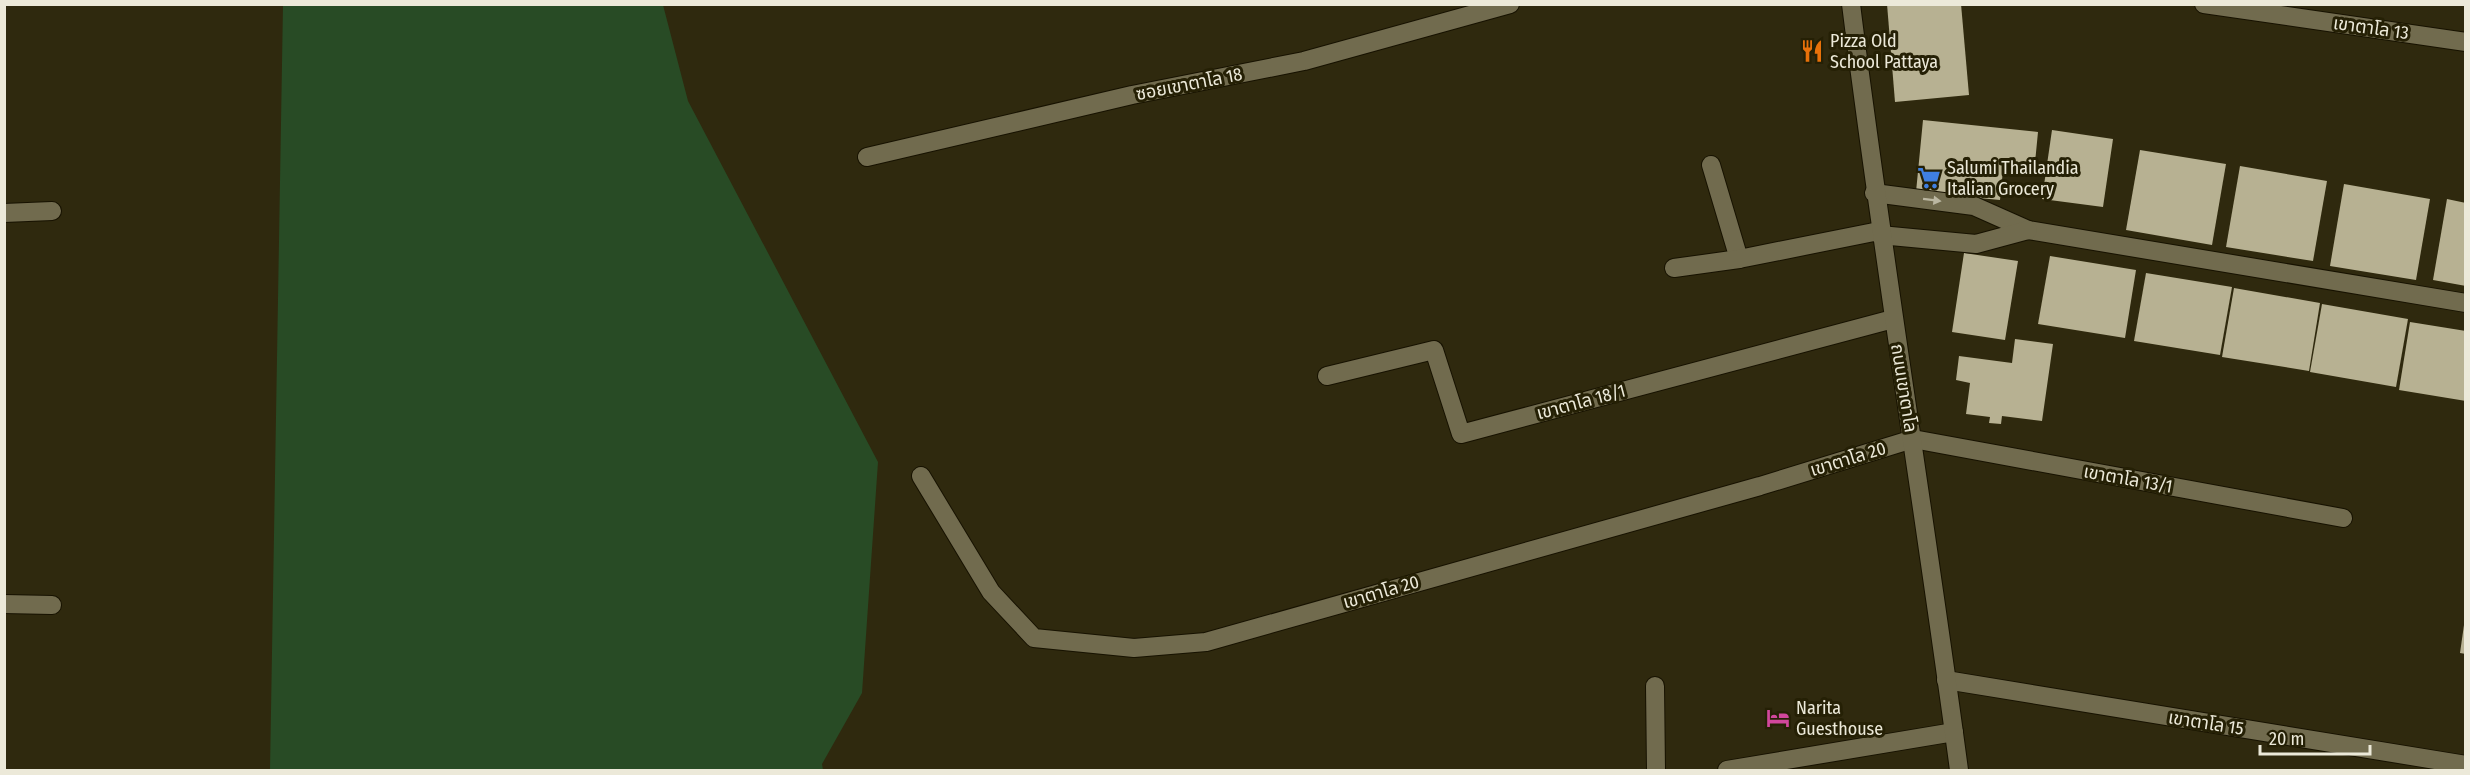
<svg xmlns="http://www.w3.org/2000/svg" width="2470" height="775" font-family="'Fira Sans Condensed','Noto Sans Thai',sans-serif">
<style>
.green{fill:#284b25}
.building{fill:#b7b192}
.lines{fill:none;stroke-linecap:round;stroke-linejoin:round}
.lane-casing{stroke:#171200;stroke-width:20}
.street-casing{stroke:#171200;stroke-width:20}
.secondary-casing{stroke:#171200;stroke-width:20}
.lane{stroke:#716b4e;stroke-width:18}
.street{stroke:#716b4e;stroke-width:18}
.secondary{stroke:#716b4e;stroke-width:18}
.oneway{fill:#bbb7a1}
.labels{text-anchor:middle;stroke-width:6;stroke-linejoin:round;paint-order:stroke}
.street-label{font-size:18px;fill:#ece9d9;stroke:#252005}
.poi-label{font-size:18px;fill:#ece9d9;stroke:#252005;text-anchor:start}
</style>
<rect width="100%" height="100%" fill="#2f290e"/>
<path class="green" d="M283 5H663L688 101 878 462 862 693 822 764 823 770H270Z"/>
<g class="building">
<path d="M1887 4H1961L1969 95 1895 102Z"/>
<path d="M1923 120 2038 132 2034 173 2003 170 2000 200 1916 192Z"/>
<path d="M2052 130 2113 139 2103 207 2042 199Z"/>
<path d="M2140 150 2226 164 2212 245 2126 230Z"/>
<path d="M2240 166 2327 181 2313 261 2226 247Z"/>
<path d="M2344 184 2430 199 2416 280 2330 266Z"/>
<path d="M2447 199 2466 203V286L2433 280Z"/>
<path d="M1964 253 2018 261 2005 340 1952 332Z"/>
<path d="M2050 256 2136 270 2125 338 2038 324Z"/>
<path d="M2146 273 2232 287 2220 355 2134 341Z"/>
<path d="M2234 288 2320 303 2309 371 2222 357Z"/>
<path d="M2322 304 2408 319 2396 387 2310 372Z"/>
<path d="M2410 322 2466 331V401L2399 390Z"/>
<path d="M2015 339 2053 344 2042 421 2002 416 2001 424 1989 423 1990 417 1966 414 1970 383 1956 380 1959 356 2012 363Z"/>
<path d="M2464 625H2466V654L2460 653Z"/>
</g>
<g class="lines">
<g class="lane-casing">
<g id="lane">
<path d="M1711 165 1739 259"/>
<path d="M1874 193 1974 206 2028 230 2466 303"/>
<path d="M1880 235 1976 244 2028 230"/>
<path d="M1674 268 1739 259 1879 231"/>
</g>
</g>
<g class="street-casing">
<g id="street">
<path d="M2204 4 2466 42"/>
<path d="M867 157 1132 95 1304 61 1510 4"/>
<path d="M4 213 52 211"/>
<path d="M1327 376 1434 350 1461 434 1893 319"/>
<path d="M921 476 991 592 1034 638 1134 648 1206 642 1760 486 1913 439 2343 518"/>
<path d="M4 604 52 605"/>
<path d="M1946 680 2466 765"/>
<path d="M1655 686 1656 770"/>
<path d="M1727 770 1954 732"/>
</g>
</g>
<g class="secondary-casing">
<path id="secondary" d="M1851 4C1883 261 1925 515 1959 770"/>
</g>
<use href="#lane" class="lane"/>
<use href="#street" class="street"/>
<use href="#secondary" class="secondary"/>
</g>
<defs><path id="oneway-solid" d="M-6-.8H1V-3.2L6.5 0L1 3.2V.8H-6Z" transform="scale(1.5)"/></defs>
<use class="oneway" href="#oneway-solid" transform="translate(1932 200) rotate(7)"/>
<defs>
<g id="restaurant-bare" transform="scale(1.8)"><path d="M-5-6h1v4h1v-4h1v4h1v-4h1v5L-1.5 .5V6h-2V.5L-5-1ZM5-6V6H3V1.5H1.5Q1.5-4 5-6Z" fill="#e8710a" stroke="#252005" stroke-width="2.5" paint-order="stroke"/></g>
<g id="supermarket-bare" transform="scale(1.8)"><path d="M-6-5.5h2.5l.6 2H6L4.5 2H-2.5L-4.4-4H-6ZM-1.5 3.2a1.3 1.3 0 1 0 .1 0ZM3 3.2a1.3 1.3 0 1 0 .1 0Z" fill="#3f7fe0" stroke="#252005" stroke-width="2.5" paint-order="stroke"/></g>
<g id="hotel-bare" transform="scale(1.8)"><path d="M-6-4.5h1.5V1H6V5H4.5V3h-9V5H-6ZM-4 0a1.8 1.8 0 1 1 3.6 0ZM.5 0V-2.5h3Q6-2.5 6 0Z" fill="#d1479c" stroke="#252005" stroke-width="2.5" paint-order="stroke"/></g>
</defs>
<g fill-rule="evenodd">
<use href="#restaurant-bare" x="1812" y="51"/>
<use href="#supermarket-bare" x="1929" y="178"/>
<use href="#hotel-bare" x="1778" y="718"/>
</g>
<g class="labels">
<g class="street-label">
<text transform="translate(2371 28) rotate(8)" y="6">เขาตาโล 13</text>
<text transform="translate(1189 84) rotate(-11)" y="6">ซอยเขาตาโล 18</text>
<text transform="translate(1904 388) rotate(81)" y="6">ถนนเขาตาโล</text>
<text transform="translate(1581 402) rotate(-15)" y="6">เขาตาโล 18/1</text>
<text transform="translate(1848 459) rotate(-17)" y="6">เขาตาโล 20</text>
<text transform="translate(2128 479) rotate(10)" y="6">เขาตาโล 13/1</text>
<text transform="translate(1381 592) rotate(-16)" y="6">เขาตาโล 20</text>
<text transform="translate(2206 723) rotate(9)" y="6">เขาตาโล 15</text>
</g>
<g class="poi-label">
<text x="1830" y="47">Pizza Old<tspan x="1830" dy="21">School Pattaya</tspan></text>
<text x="1947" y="174">Salumi Thailandia<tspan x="1947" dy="21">Italian Grocery</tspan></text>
<text x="1796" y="714">Narita<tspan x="1796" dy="21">Guesthouse</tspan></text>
</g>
</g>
<rect width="2470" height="775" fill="none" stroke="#ece9d9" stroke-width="12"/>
<path d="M2260 745v9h110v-9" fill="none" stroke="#ece9d9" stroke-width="3"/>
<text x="2269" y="745" font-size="18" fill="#ece9d9" stroke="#252005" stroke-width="4.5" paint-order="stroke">20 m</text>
</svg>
